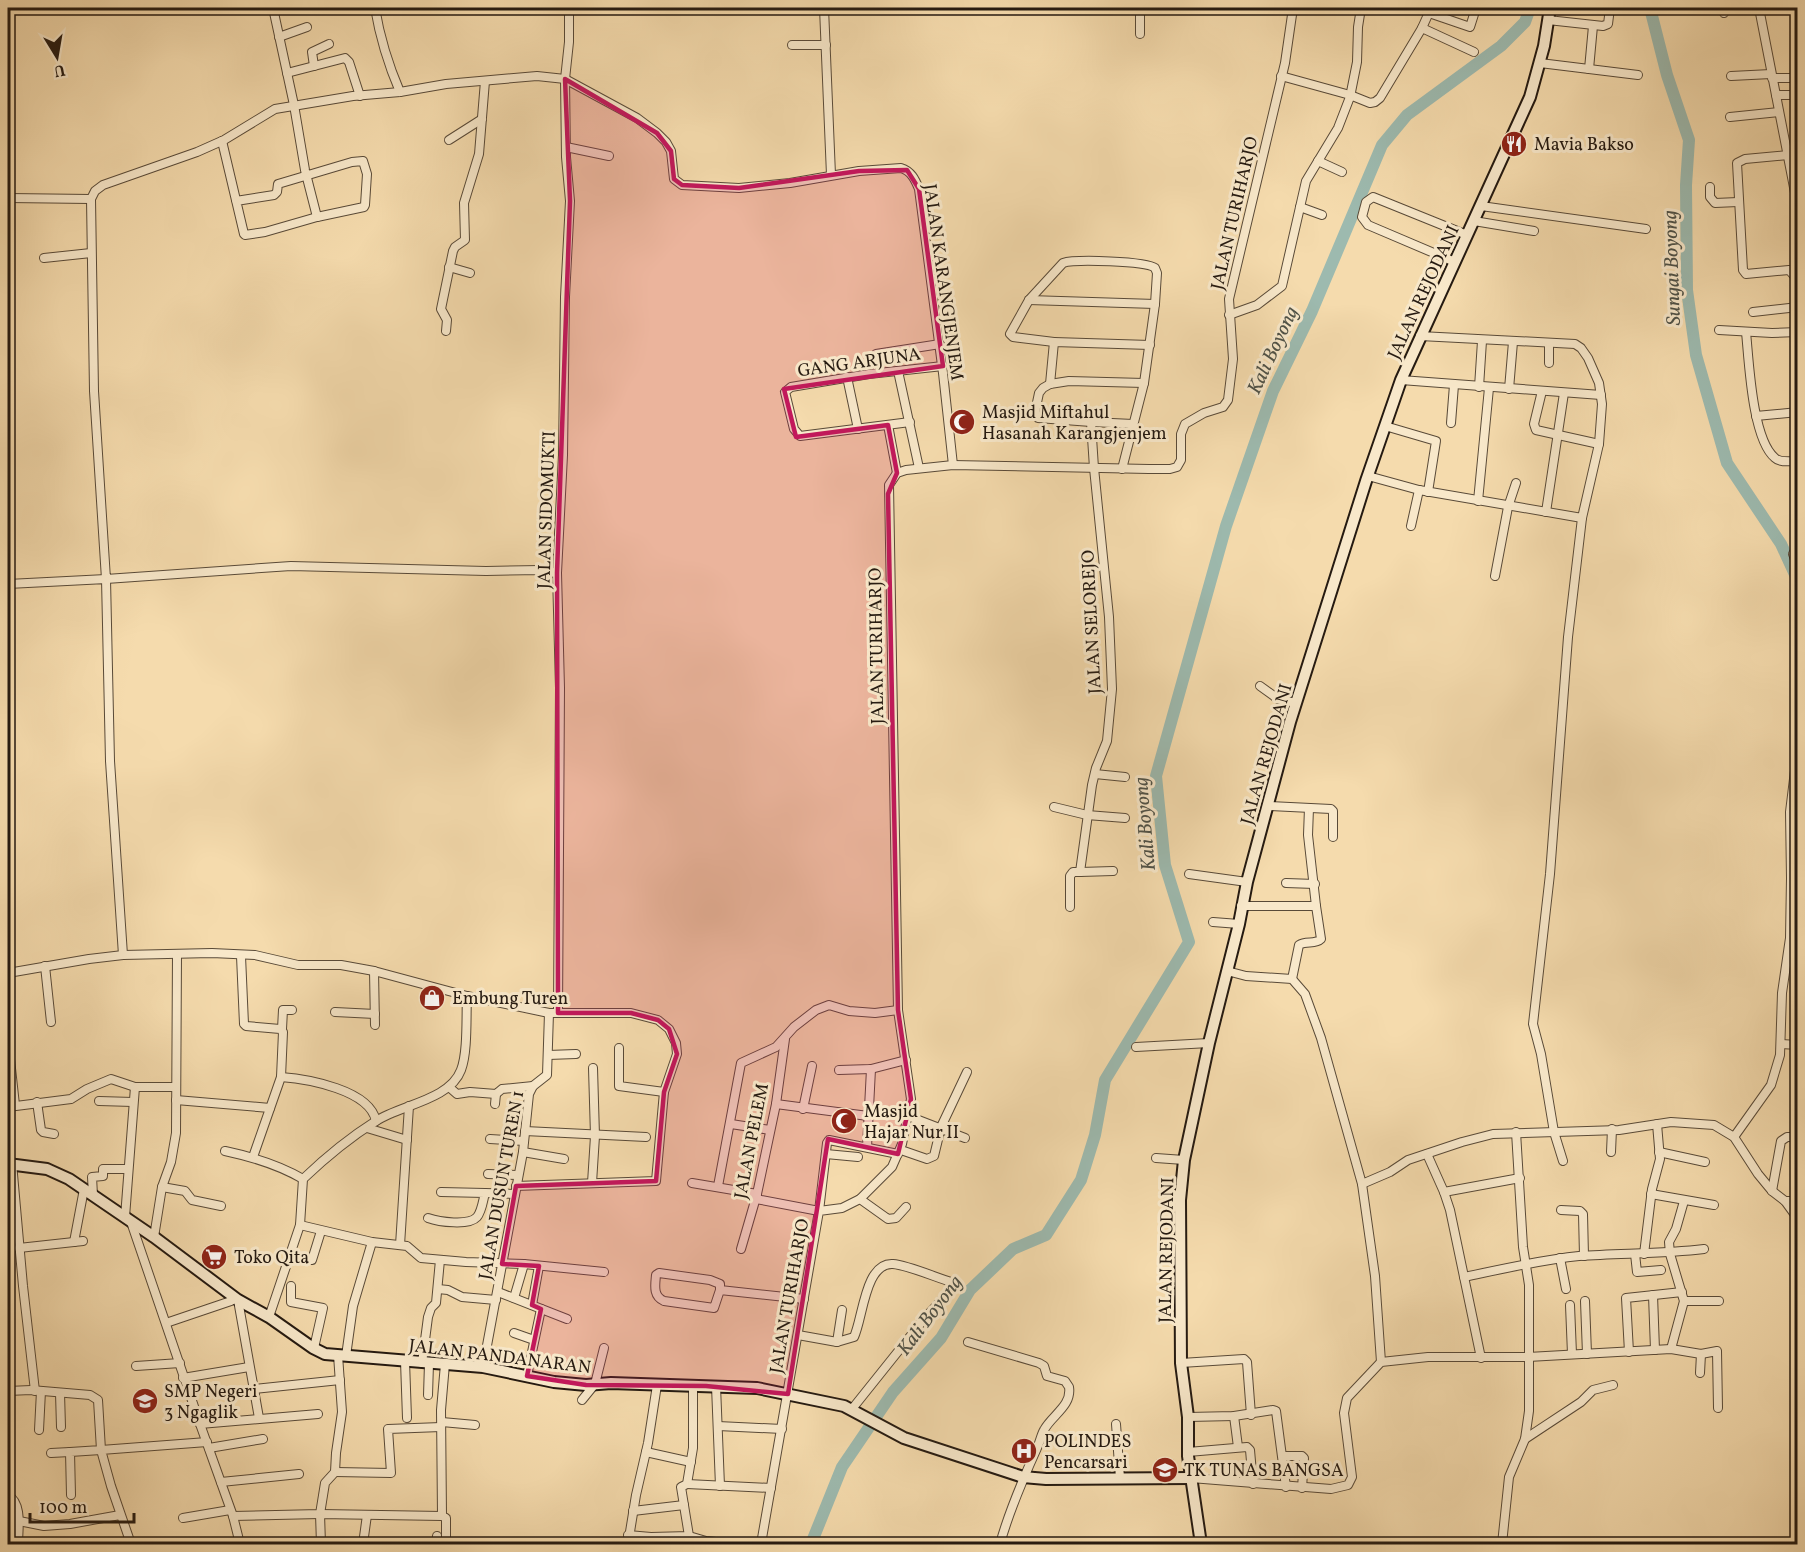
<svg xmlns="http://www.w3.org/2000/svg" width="1805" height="1552" font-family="Vollkorn,serif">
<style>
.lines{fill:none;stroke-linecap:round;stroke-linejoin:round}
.river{stroke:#9dbaaf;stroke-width:12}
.street-casing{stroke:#594a38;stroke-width:10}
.secondary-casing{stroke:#251a11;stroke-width:14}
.street{stroke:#f8e8ca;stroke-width:8}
.secondary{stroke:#f8e8ca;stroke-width:10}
.marked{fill:#c2185b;fill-opacity:0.2;stroke:#c2185b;stroke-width:4.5;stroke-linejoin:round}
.labels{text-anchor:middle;stroke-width:6;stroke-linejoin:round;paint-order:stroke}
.poi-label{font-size:18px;fill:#251a11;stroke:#f8e8ca;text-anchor:start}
.street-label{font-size:18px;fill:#251a11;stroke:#f8e8ca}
.water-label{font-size:20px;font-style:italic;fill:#4f5248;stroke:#f8e8ca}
</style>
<rect width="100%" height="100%" fill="#f5dbad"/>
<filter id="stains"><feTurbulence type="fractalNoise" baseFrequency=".00333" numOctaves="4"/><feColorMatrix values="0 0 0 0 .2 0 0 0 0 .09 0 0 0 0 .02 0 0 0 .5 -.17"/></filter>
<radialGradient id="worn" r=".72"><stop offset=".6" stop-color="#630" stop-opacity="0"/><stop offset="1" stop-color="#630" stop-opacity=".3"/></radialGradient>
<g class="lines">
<g class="river">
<path d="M1650 8 1667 75 1689 140 1686 185 1687 290 1696 355 1727 463 1781 544 1798 581"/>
<path d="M811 1544 842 1467 893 1392 941 1338 970 1290 1013 1249 1046 1235 1081 1180 1095 1135 1105 1080 1189 942 1165 865 1156 776 1226 526 1273 391 1312 311 1382 145 1407 115 1501 46 1525 22 1530 8"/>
</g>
<g class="street-casing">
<g id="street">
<path d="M273 8 294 105 305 170 317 217"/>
<path d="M375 8C380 38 388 64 400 92"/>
<path d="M528 8 569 9"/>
<path d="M824 8 831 175"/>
<path d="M1723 8 1724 13"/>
<path d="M1759 8 1798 208"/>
<path d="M1429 13 1470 27 1476 8"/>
<path d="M1548 20 1603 26 1608 24 1610 8"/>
<path d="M1422 28 1474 52"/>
<path d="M1140 34V8"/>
<path d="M279 37 307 27"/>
<path d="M792 45H826"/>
<path d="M1540 63 1638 75"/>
<path d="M314 66 312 52 329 44"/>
<path d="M1589 69 1593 26"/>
<path d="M287 73 345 58 349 62 360 96"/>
<path d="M1281 76 1350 95 1370 103 1375 102 1380 98 1422 28 1431 8"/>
<path d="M1731 76 1771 74"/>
<path d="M1772 78H1798"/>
<path d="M1776 95H1798"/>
<path d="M1730 117 1779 112"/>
<path d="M449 140 482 119"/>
<path d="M222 141 244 234 245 235 265 232 317 217 364 207 365 205 367 174 363 161 352 162 278 184 277 192 274 195 236 201"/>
<path d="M566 147 609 156"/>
<path d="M1788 155 1745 159 1737 163 1743 270 1746 274 1789 270 1798 280"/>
<path d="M1318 161 1342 172"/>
<path d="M1710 187V197L1715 203 1738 202"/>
<path d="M8 198 91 199"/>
<path d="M1481 206 1646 229"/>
<path d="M1300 207 1322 215"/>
<path d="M1474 221 1534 231"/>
<path d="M44 258 91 253"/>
<path d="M1455 262 1368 225 1362 217 1366 202 1373 197 1467 235"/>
<path d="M449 267 470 273"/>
<path d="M1029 300 1155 304"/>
<path d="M1753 312 1798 307"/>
<path d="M1229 315 1257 305 1282 286 1306 181 1338 128 1350 97 1357 62 1358 27 1361 8"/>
<path d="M1719 330 1772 333 1798 332"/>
<path d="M446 331 447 320 441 309 453 251 455 247 465 240 464 203 479 154 485 81"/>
<path d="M1746 332C1749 361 1752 439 1775 458 1780 463 1791 461 1798 461"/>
<path d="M1054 342 1013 337 1010 334 1029 300 1063 263C1075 259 1146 261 1155 268L1157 273 1155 304 1144 383 1122 469"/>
<path d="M1549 343V363"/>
<path d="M876 354 940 344"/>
<path d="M898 371 919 468"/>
<path d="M847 377 858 429"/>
<path d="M1401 380 1601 395"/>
<path d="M1050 384 1054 342 1150 345"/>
<path d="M1479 387 1482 341"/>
<path d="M1509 389 1513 342"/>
<path d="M1542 391 1534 424 1536 430 1599 444"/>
<path d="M1756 416 1798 412"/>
<path d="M910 422 800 436 794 429 785 392 791 387 869 374 943 366"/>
<path d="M1091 422 1038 418 1035 412 1039 393 1043 388 1050 384 1069 381 1144 383"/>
<path d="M1451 423 1454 385"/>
<path d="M888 425 897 473"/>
<path d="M1385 426 1436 441 1428 492"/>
<path d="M1368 476 1419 490 1582 518 1599 444 1602 404 1599 383 1588 358 1581 348 1575 344 1420 336"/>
<path d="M1478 501 1489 388"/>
<path d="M1546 512 1564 393"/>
<path d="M1411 526 1419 490"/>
<path d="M1798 552 1793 554 1798 567"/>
<path d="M557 573 541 570 486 571 291 566 106 579 94 391 91 199 95 191 103 185 197 152 224 140 275 109 353 96 400 92 446 84 537 76 565 79 637 118 657 133 666 142 671 151 674 179 682 185 739 188 790 183 859 171 901 168C911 171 915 179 919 189L943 373 953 465"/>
<path d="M1495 576 1508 507 1516 483"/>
<path d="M8 584 106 579 110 761 123 955"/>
<path d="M1260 686 1278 699 1296 703"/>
<path d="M1095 774 1125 777"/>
<path d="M1268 806 1331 809 1333 811V837"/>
<path d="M1054 807 1087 815 1125 818"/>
<path d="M1309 808 1308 835 1316 906"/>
<path d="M1080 872 1113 871"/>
<path d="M1189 874 1247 882"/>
<path d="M1286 883 1315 884"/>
<path d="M1241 906H1316L1321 939C1315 945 1306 940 1299 945L1292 979"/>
<path d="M1070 907V876L1073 872H1080L1092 785 1096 768 1107 741 1112 689 1109 617 1094 468 1091 422 1133 424"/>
<path d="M1213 922 1239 924"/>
<path d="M241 956 244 1024 246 1026 280 1029 283 1032 281 1077 253 1157"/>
<path d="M45 966 51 1022"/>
<path d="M374 971 375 1025"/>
<path d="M1227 971 1246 976 1292 979 1305 994 1321 1038 1362 1184 1390 1172 1408 1160 1462 1142 1493 1134 1619 1130 1671 1122 1714 1125 1734 1137 1758 1174 1772 1191 1785 1201 1798 1219"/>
<path d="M8 973 89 959 123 955 212 953 255 955 298 965H341L374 971 467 996 549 1013H631L658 1020 669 1029 676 1043 677 1054 664 1092 656 1181 516 1186"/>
<path d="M335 1012 375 1014"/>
<path d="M558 1013 560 688 557 573 563 455 565 297 570 201 566 157 565 79 569 42V8"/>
<path d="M282 1029 283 1010H292"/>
<path d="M8 1041 15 1105"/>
<path d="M1781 1044 1798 1045"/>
<path d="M1136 1047 1209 1043"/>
<path d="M619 1048V1086L664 1092"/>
<path d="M548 1055 576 1054"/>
<path d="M839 1070 871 1069 906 1060"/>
<path d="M281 1077C308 1079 370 1090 376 1121"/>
<path d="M449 1087 457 1094 470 1092 496 1094 502 1089 533 1086"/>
<path d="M176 1100 270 1108"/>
<path d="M99 1101 133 1102"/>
<path d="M37 1102 41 1130 43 1132 54 1134"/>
<path d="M495 1104 496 1094"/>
<path d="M776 1104 868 1116"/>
<path d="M8 1107 71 1099 87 1089 111 1079 135 1087H176"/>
<path d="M803 1109 812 1066"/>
<path d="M908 1116 965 1138"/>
<path d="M731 1124 770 1130"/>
<path d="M367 1128 407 1140"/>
<path d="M525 1131 646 1137"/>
<path d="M1734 1137 1771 1085 1780 1055 1782 993 1790 938 1791 878 1790 812 1798 746"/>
<path d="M490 1139 524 1141"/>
<path d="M867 1147 871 1069"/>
<path d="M901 1150 927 1159 934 1156 941 1127 967 1072"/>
<path d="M225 1151C253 1157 279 1165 303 1179"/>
<path d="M523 1152 564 1159"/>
<path d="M1611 1152 1612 1129"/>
<path d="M1659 1152 1705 1162"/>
<path d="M826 1154 858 1157"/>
<path d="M1427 1154 1444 1192 1450 1210 1481 1358"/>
<path d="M1156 1158 1184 1160"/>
<path d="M1563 1161 1554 1132 1541 1054 1533 1024 1550 874 1568 637 1582 518"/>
<path d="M12 1163 23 1286 35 1391"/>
<path d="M488 1174 518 1175"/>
<path d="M592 1183 595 1136 593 1068"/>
<path d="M692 1183 757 1194"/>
<path d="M1362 1184 1375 1276 1381 1362"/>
<path d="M718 1186 741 1063 776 1047 794 1027 816 1010 829 1005 849 1011 875 1013 898 1010"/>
<path d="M162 1187 185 1191 192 1200 221 1206"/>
<path d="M1772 1191 1781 1141 1787 1137H1798"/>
<path d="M1444 1192 1520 1178"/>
<path d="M485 1193 515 1194"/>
<path d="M1651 1194 1714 1205"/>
<path d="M93 1195 92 1177 103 1176V1169H128"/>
<path d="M756 1199 819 1211 827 1143 829 1140 898 1154"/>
<path d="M860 1199 888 1219 896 1218 906 1207"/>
<path d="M1785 1201H1798"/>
<path d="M1561 1210 1580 1211 1583 1214 1584 1256"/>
<path d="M125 1217 135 1087"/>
<path d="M428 1218C439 1222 469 1226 477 1217 482 1211 483 1200 485 1193L441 1192"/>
<path d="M131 1222 200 1424 233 1516 240 1544"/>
<path d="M300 1225 372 1242 407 1246 421 1258 466 1262 524 1264 604 1272"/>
<path d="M154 1237 162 1187 171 1162 176 1133 177 954"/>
<path d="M74 1242 84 1189"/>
<path d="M400 1245 409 1106"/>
<path d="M19 1248 83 1241"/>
<path d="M741 1249 757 1194 776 1104 785 1039"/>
<path d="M1635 1254 1637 1272 1661 1270"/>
<path d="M1644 1254 1652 1189 1660 1159 1657 1124"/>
<path d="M290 1256 312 1260 321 1231"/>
<path d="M1560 1258 1566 1289"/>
<path d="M1464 1277C1502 1269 1540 1260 1579 1256 1621 1253 1663 1254 1704 1249"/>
<path d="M291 1286V1302L323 1308 314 1348"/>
<path d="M438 1289 448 1290 462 1297 496 1300"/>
<path d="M720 1290 714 1308 664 1301C653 1296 655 1286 656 1275L659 1273 710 1280 720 1284V1290L804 1299"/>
<path d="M498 1292 567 1319"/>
<path d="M1653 1295 1655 1350"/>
<path d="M514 1298 524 1264"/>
<path d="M238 1300 259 1418"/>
<path d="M1585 1301 1587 1354"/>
<path d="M1684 1301H1719"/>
<path d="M532 1305 539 1266"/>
<path d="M1570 1305 1572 1354"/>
<path d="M269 1317 300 1225 303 1179C326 1157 349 1138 376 1121 400 1105 450 1100 461 1070 468 1052 466 1016 467 996"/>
<path d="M166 1323 231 1301"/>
<path d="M514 1333 534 1340"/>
<path d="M798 1335 837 1342 854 1337C863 1318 865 1262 893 1264 907 1265 935 1277 951 1282V1290L924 1319 852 1409"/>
<path d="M837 1342 842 1310"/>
<path d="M968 1342 1039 1363 1044 1366 1047 1376 1065 1381 1069 1387C1072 1406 1052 1415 1044 1430 1041 1435 1040 1442 1037 1448 1023 1479 1009 1511 1000 1544"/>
<path d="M1671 1349 1684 1301 1670 1254 1669 1242 1676 1229 1684 1201"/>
<path d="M1629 1352 1626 1298 1682 1292"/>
<path d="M346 1356 353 1306 372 1242"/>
<path d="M405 1361 407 1418"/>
<path d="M422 1363 428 1317 431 1308 436 1303 440 1260"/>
<path d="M1181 1363 1244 1359 1247 1362 1251 1415"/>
<path d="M445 1364 441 1410 442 1516 446 1518V1544"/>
<path d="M136 1366 180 1363"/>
<path d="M483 1367 523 1152 529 1094 533 1086 547 1075 549 1013"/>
<path d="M1700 1373 1701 1354"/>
<path d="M527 1376 541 1309"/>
<path d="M183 1378 249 1367"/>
<path d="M716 1386 720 1486"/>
<path d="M254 1389 340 1380"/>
<path d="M8 1391 31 1390 90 1395 98 1400 101 1450 70 1452 71 1495"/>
<path d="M60 1393 61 1427"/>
<path d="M428 1395 429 1363"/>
<path d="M582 1400 595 1384 604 1348"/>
<path d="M1234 1416 1238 1447"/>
<path d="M1188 1417 1234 1416 1273 1410 1276 1411 1286 1487"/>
<path d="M442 1422 475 1425"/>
<path d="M200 1424 318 1414"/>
<path d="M1116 1424 1120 1478"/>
<path d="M718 1426 782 1429"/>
<path d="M39 1430 41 1391"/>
<path d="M1525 1439 1581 1402 1593 1390 1613 1385"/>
<path d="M209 1448 263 1439"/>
<path d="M646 1452 691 1462"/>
<path d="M1188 1452 1247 1447 1250 1450 1253 1484"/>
<path d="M51 1453 70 1452"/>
<path d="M1283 1456H1302L1304 1458 1302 1488"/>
<path d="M335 1472 391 1473 388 1429 441 1427"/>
<path d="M1191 1478 1331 1489 1348 1485 1352 1477 1344 1413 1347 1398 1381 1362 1428 1357H1528L1671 1349 1701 1354 1717 1351 1718 1408"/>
<path d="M221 1482 299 1474"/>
<path d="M687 1484 771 1488"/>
<path d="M8 1495C23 1504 18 1529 18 1544"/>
<path d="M633 1511 684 1505"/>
<path d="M233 1516 320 1514 325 1483 335 1472 336 1453 342 1412 338 1355"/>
<path d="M183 1518 230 1510"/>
<path d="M19 1521 44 1526 70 1524 120 1515"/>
<path d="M628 1535 651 1537 689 1536 681 1487 687 1484 693 1448V1385"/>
<path d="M689 1536 706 1541 735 1544"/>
<path d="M131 1544 111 1486 101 1450 207 1442"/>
<path d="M321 1544 320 1514 442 1516"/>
<path d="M363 1544 367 1515"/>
<path d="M436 1544 437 1536"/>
<path d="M628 1544 636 1495 648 1443 657 1385"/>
<path d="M761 1544 819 1211 842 1208 860 1199 892 1167 902 1144 911 1099 898 1010 889 485 897 473 906 470 953 465 1149 469H1170L1177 467 1181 460V434L1185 424 1204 413 1223 407 1228 400 1233 359 1229 299 1285 63 1293 8"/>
<path d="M1502 1544 1509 1477 1525 1439 1529 1411V1285L1523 1247 1516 1132"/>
</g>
</g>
<g class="secondary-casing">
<g id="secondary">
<path d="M8 1164 47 1169 69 1179 154 1237 238 1300 269 1317 313 1348 325 1354 483 1367 554 1382 586 1385 611 1383 757 1388 844 1406 904 1438 1023 1477 1046 1479 1191 1478"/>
<path d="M1201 1544 1188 1456V1417L1181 1363 1180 1200 1184 1160 1209 1043 1239 924 1247 882 1290 722 1366 481 1401 380 1530 97 1544 46 1550 8"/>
</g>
</g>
<use href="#street" class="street"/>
<use href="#secondary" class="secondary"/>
</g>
<path class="marked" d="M565 79 657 133 671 151 674 179 682 185 739 188 859 171 907 170 919 189 943 366 784 389 796 437 888 425 897 473 888 494 898 1010 911 1099 898 1154 828 1139 788 1394 706 1386 586 1385 527 1376 541 1309 532 1305 539 1266 502 1264 516 1186 656 1181 664 1092 677 1054 669 1029 658 1020 631 1013H558L557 573 570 201Z"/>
<defs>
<g id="restaurant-disc" transform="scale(1.35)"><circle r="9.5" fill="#8f2418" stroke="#f8e8ca"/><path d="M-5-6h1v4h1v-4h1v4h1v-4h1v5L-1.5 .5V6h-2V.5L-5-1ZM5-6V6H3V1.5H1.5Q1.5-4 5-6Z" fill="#fff"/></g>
<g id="mosque-disc" transform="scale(1.35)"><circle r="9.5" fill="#8f2418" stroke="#f8e8ca"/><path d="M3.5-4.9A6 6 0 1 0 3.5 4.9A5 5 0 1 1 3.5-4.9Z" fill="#fff"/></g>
<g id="shop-disc" transform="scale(1.35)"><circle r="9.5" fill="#8f2418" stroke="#f8e8ca"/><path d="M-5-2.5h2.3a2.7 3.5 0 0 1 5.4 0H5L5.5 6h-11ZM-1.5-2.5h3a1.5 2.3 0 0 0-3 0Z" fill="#fff"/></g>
<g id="supermarket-disc" transform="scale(1.35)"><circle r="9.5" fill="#8f2418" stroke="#f8e8ca"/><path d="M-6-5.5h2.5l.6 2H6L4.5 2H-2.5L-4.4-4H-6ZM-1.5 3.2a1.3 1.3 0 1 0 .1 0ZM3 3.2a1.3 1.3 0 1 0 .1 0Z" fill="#fff"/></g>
<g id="school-disc" transform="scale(1.35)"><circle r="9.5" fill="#8f2418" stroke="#f8e8ca"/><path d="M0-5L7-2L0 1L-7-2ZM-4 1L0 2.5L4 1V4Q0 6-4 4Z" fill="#fff"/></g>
<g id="hospital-disc" transform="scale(1.35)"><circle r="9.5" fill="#8f2418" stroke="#f8e8ca"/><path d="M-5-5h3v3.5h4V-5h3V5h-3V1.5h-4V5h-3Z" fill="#fff"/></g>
</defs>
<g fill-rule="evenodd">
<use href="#restaurant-disc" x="1514" y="144"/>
<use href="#mosque-disc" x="962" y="422"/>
<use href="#shop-disc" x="432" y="998"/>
<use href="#mosque-disc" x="844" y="1121"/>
<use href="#supermarket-disc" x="214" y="1257"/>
<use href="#school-disc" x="145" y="1401"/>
<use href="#hospital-disc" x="1024" y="1451"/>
<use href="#school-disc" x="1165" y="1470"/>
</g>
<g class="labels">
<g class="poi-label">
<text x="1534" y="150">Mavia Bakso</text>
<text x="982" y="418">Masjid Miftahul<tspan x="982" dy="21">Hasanah Karangjenjem</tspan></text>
<text x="452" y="1004">Embung Turen</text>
<text x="864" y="1117">Masjid<tspan x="864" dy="21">Hajar Nur II</tspan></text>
<text x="234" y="1263">Toko Qita</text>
<text x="164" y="1397">SMP Negeri<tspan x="164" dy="21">3 Ngaglik</tspan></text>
<text x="1044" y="1447">POLINDES<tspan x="1044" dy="21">Pencarsari</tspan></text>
<text x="1184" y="1476">TK TUNAS BANGSA</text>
</g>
<g class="street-label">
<text transform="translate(1234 213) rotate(-77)" y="6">JALAN TURIHARJO</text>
<text transform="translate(944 282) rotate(82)" y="6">JALAN KARANGJENJEM</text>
<text transform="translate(1423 292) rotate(-65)" y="6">JALAN REJODANI</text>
<text transform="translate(859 362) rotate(-8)" y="6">GANG ARJUNA</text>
<text transform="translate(546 510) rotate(-88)" y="6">JALAN SIDOMUKTI</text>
<text transform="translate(1091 622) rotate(-93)" y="6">JALAN SELOREJO</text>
<text transform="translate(876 646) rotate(-91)" y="6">JALAN TURIHARJO</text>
<text transform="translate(1266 754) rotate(-74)" y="6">JALAN REJODANI</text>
<text transform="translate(751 1141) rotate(-79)" y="6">JALAN PELEM</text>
<text transform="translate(501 1185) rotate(-80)" y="6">JALAN DUSUN TUREN 1</text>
<text transform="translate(1166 1250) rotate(-89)" y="6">JALAN REJODANI</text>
<text transform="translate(789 1296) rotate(-80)" y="6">JALAN TURIHARJO</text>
<text transform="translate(500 1356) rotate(7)" y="6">JALAN PANDANARAN</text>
</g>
<g class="water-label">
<text transform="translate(1671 268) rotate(-92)" y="7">Sungai Boyong</text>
<text transform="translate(1272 350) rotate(-65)" y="7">Kali Boyong</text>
<text transform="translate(1144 824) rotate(-95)" y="7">Kali Boyong</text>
<text transform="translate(929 1315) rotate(-53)" y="7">Kali Boyong</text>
</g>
</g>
<rect width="1805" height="1552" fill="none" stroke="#f5dbad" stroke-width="30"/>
<rect x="9" y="9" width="1787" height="1534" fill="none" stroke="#251a11" stroke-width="3"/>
<rect x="15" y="15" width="1775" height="1522" fill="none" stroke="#251a11" stroke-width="1.5"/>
<g transform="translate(57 57) rotate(169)" stroke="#f8e8ca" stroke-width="4.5" paint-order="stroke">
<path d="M0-4.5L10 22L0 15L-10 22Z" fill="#251a11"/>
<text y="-9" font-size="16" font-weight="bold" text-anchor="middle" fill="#251a11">U</text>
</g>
<path d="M30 1513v9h104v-9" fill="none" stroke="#251a11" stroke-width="3"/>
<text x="39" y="1513" font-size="18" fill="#251a11" stroke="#f8e8ca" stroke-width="4.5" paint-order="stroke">100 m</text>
<rect width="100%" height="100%" filter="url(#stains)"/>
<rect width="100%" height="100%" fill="url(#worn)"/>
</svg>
